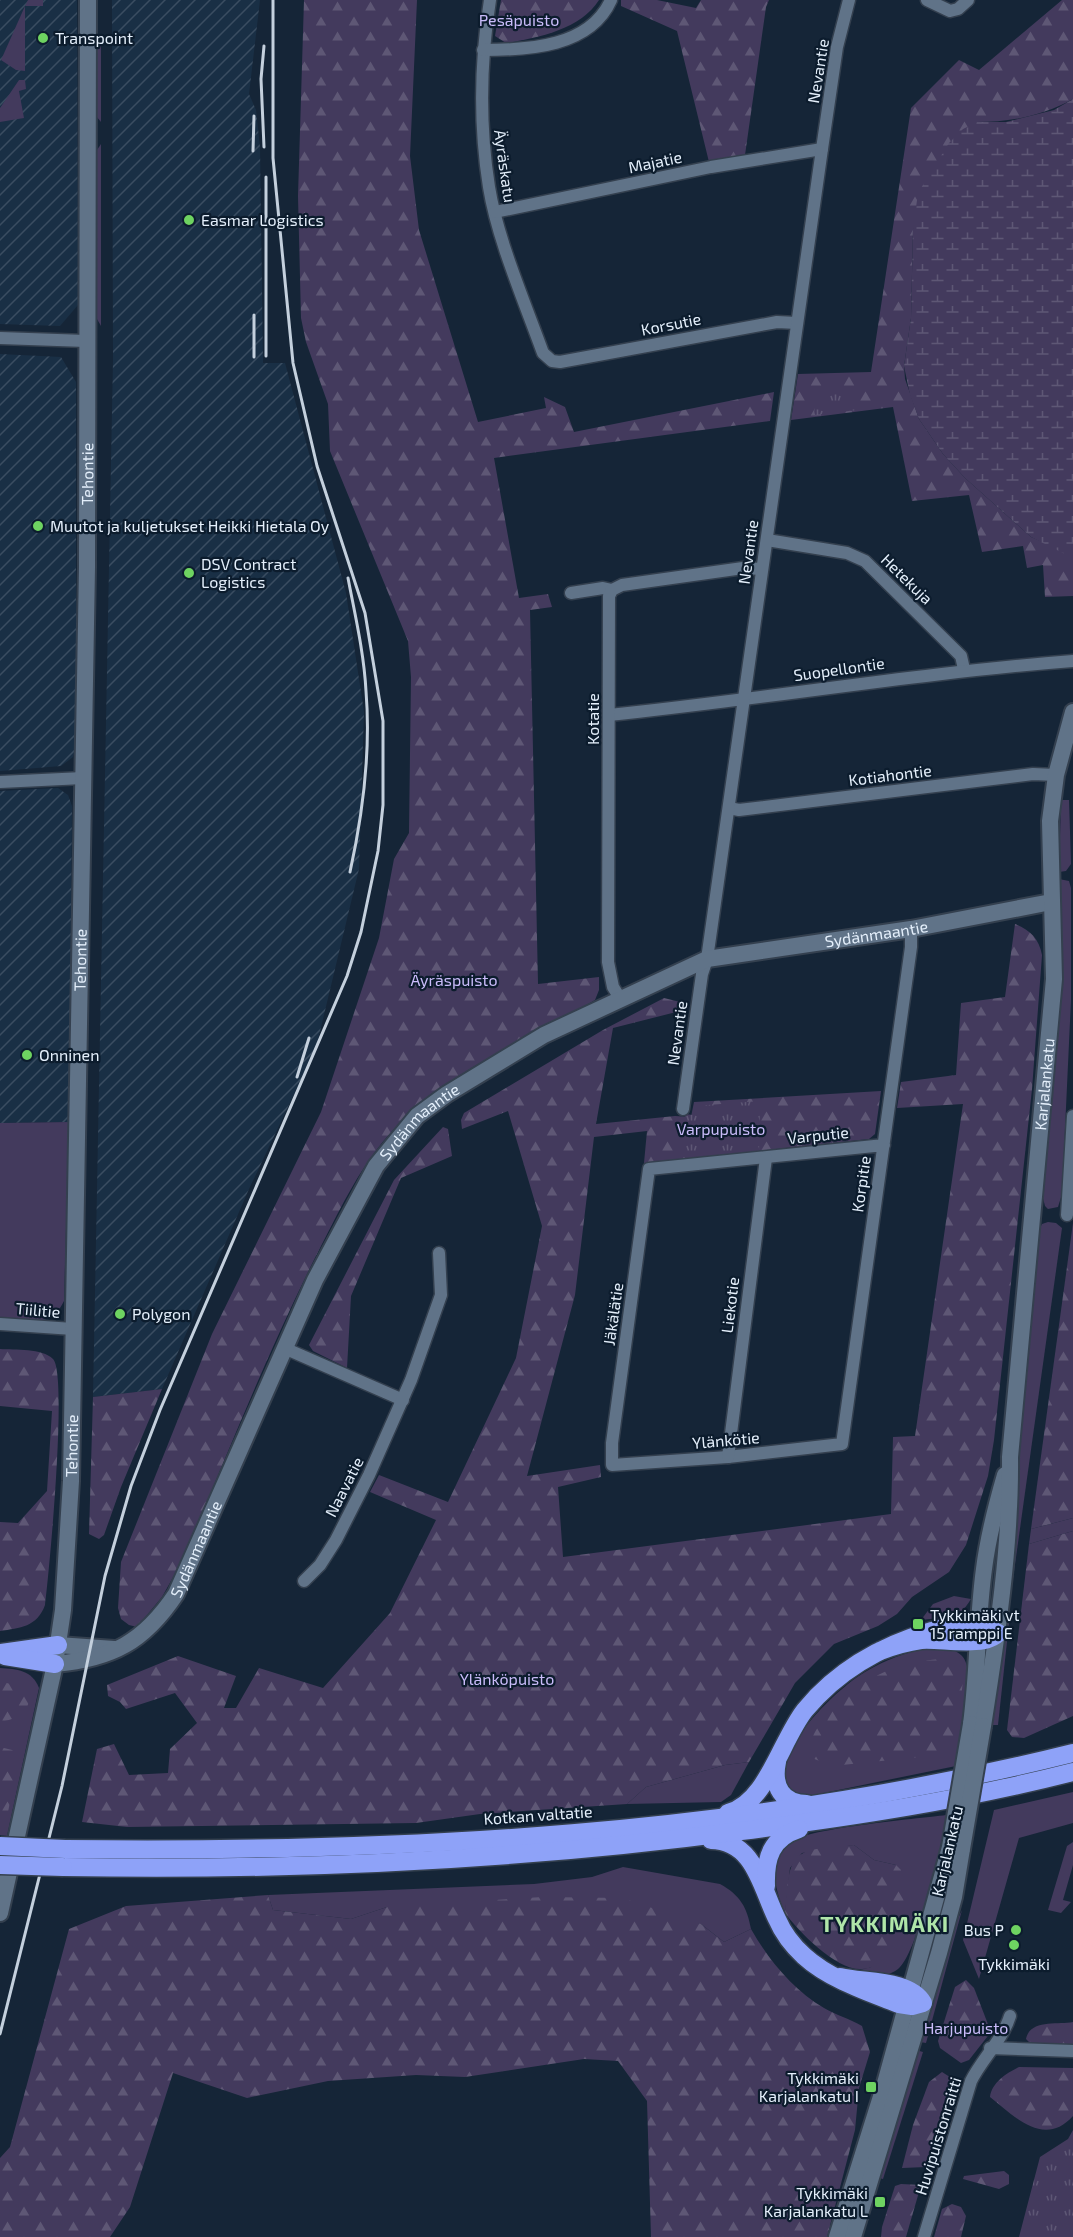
<svg xmlns="http://www.w3.org/2000/svg" width="1073" height="2237" font-family="'Exo 2',sans-serif">
<style>
.industrial{fill:url(#industrial-furrows)}
.grass{fill:#433a5d}
.forest{fill:url(#forest-firs)}
.wetland{fill:url(#wetland-marsh)}
.park{fill:url(#park-tufts)}
.lines{fill:none;stroke-linecap:round;stroke-linejoin:round}
.street-casing{stroke:#34404f;stroke-width:15}
.secondary-casing{stroke:#34404f;stroke-width:20}
.highway-casing{stroke:#34404f;stroke-width:21}
.street{stroke:#607388;stroke-width:12}
.secondary{stroke:#607388;stroke-width:16}
.highway{stroke:#8ea2f8;stroke-width:18}
.rail{stroke:#c4d0dd;stroke-width:3}
.secondary-bridge-casing{stroke:#34404f;stroke-width:20;stroke-linecap:butt}
.highway-bridge-casing{stroke:#34404f;stroke-width:21;stroke-linecap:butt}
.secondary-bridge{stroke:#607388;stroke-width:16}
.highway-bridge{stroke:#8ea2f8;stroke-width:18}
.poi-dot{fill:#6ed361;stroke:#0c1c2d;stroke-width:2}
.labels{text-anchor:middle;stroke-width:4.5;stroke-linejoin:round;paint-order:stroke}
.park-label{font-size:16px;fill:#cabcfa;stroke:#0c1c2d}
.poi-label{font-size:16px;fill:#e4effb;stroke:#0c1c2d;text-anchor:start}
.street-label{font-size:16px;fill:#e4effb;stroke:#0c1c2d}
.district-label{font-size:22px;font-weight:bold;letter-spacing:1.5px;fill:#b0e6a9;stroke:#0c1c2d}
</style>
<defs>
<pattern id="industrial-furrows" width="10" height="10" patternUnits="userSpaceOnUse" patternTransform="scale(1.5)"><rect width="10" height="10" fill="#192f45"/><path d="M-1 1l2-2M0 10L10 0M9 11l2-2" fill="none" stroke="#3a4d61"/></pattern>
<pattern id="forest-firs" width="22" height="20" patternUnits="userSpaceOnUse" patternTransform="scale(1.5)"><rect width="22" height="20" fill="#433a5d"/><path d="M5 1l3.5 6h-7zM16 11l3.5 6h-7z" fill="#5e5775"/></pattern>
<pattern id="wetland-marsh" width="20" height="14" patternUnits="userSpaceOnUse" patternTransform="scale(1.5)"><rect width="20" height="14" fill="#433a5d"/><path d="M1 5h8M5 5V1M11 12h8M15 12V8" fill="none" stroke="#5e5775"/></pattern>
<pattern id="park-tufts" width="24" height="20" patternUnits="userSpaceOnUse" patternTransform="scale(1.5)"><rect width="24" height="20" fill="#433a5d"/><path d="M3 7l-1-3M5 7V3M7 7l1-3M15 17l-1-3M17 17v-4M19 17l1-3" fill="none" stroke="#5e5775"/></pattern>
</defs>
<rect width="100%" height="100%" fill="#152537"/>
<g class="industrial">
<path d="M0 0H77L78 305 60 326 0 324Z"/>
<path d="M112 0H260L249 94 256 110 260 147 263 363H285L346 593 364 712 359 869 316 1048 249 1189 162 1389 93 1397 113 360Z"/>
<path d="M0 354 61 357 76 382V744L73 757 61 766 0 771Z"/>
<path d="M58 788 68 795 72 806 69 1122 0 1123V791Z"/>
</g>
<g class="grass">
<path d="M28 0H43V6H25V71L16 70 1 60 25 6Z"/>
<path d="M101 35V122L96 116V42Z"/>
<path d="M19 80H25L26 89 19 91 24 118 0 122V108Z"/>
<path d="M101 144V326L97 319 95 153Z"/>
<path d="M1061 800H1069L1071 864 1066 871 1059 872Z"/>
<path d="M1059 879 1069 881 1071 888V1000L1062 1194 1058 1207 1048 1209 1045 1206 1042 1194 1063 982Z"/>
<path d="M69 1122 64 1301C50 1330 27 1320 0 1317V1123Z"/>
<path d="M1048 1222 1056 1223 1062 1228 1011 1593 1006 1592 1039 1230 1042 1224Z"/>
<path d="M1073 1518V1531L1029 1544 1031 1529Z"/>
<path d="M954 1596 971 1599C956 1624 945 1616 921 1620L933 1604Z"/>
<path d="M1005 1613 1010 1614 998 1725H992Z"/>
<path d="M929 1648C940 1648 953 1647 961 1655 979 1670 960 1745 956 1766L804 1797 790 1791C788 1787 785 1783 784 1779 778 1745 839 1687 865 1672 885 1660 906 1652 929 1648Z"/>
<path d="M0 1668C17 1669 32 1670 39 1688L7 1836 0 1835Z"/>
<path d="M749 1762 731 1795 721 1802 627 1804 646 1787 725 1765Z"/>
<path d="M1073 1792V1823L1019 1838 979 1979 963 1940 994 1810Z"/>
<path d="M946 1815C943 1843 918 1950 900 1967 889 1979 874 1974 860 1970L871 1967 896 1865 874 1860 854 1845 802 1853 790 1868 785 1913C776 1892 767 1862 786 1844 803 1828 917 1819 946 1815Z"/>
<path d="M1073 1842V1865L1063 1900 1071 1902 1061 1913 1048 1910 1067 1846Z"/>
<path d="M623 1867 720 1884C740 1895 747 1907 751 1929L724 1942 701 1924 387 1907 351 1919 273 1910 268 1895 534 1884 592 1877Z"/>
<path d="M962 1910 926 2043 920 2042 949 1938Z"/>
<path d="M916 2050 923 2052 883 2179 879 2178Z"/>
</g>
<g class="forest">
<path d="M304 0H417L410 156 419 230 478 422 546 408 544 397 565 407 574 432 774 392 770 421 494 458 519 598 548 594 552 607 530 610 538 984 599 977V990L595 1000C525 1041 451 1069 394 1129 361 1164 342 1206 320 1248 268 1350 226 1458 181 1563L162 1597 137 1627 129 1625 121 1619 118 1608 121 1562 212 1334 321 1112 379 938 394 859 409 833 411 677 408 641 330 451 328 404 306 342 301 318 298 196Z"/>
<path d="M501 0H599C581 29 538 38 506 43L495 36Z"/>
<path d="M621 0H657L696 8 701 0H769L766 7 745 155 709 162 677 31 621 6Z"/>
<path d="M1062 0H1073V99C1042 116 1011 122 977 122L913 229 911 318 904 366 905 379 919 419 943 454 965 478 1031 537 1073 555V596L1045 597 1043 565 1027 568 1023 546 982 552 969 495 912 501 893 407 791 420 798 374 871 372 911 108 959 60 979 70Z"/>
<path d="M1015 924C1030 930 1039 938 1042 955L1032 1089 994 1440 988 1476 966 1545 949 1572 912 1597 897 1614 878 1626 834 1644 795 1683 749 1762 725 1765 646 1787 627 1804 480 1814 416 1823 127 1827 82 1822 97 1749 114 1744 129 1775 168 1773 170 1749 197 1723 175 1693 126 1709 120 1702 108 1696 107 1685 178 1656 236 1676 224 1708H236L259 1668 323 1688 390 1613 436 1520 370 1492 379 1475 448 1502 516 1358 542 1226 508 1111 462 1129 461 1120 464 1113 603 1030 664 998 680 1002 688 1009 613 1028 596 1124 675 1116 691 1117 694 1102 881 1091 875 1134 869 1139 644 1163 647 1131 594 1137 575 1295 527 1476 600 1465 601 1477 558 1487 563 1557 891 1514 893 1437 915 1436 963 1104 897 1108 901 1082 956 1075 961 1003 1005 997Z"/>
<path d="M443 1127 448 1129 452 1156 401 1178 351 1296 347 1368 313 1351 309 1345 394 1180Z"/>
<path d="M1073 1223V1518L1031 1529Z"/>
<path d="M0 1349C15 1350 42 1348 53 1359 68 1374 49 1574 45 1605 37 1627 20 1628 0 1631V1522L18 1523 47 1491 52 1411 0 1406Z"/>
<path d="M162 1389 121 1487 104 1535 99 1539 89 1534 93 1397Z"/>
<path d="M1073 1531V1716L1024 1738 1012 1737 1007 1730 1029 1544Z"/>
<path d="M941 1659 951 1663 963 1680 956 1746 950 1754 832 1766 812 1758C807 1740 816 1729 827 1716 856 1680 895 1662 941 1659Z"/>
<path d="M0 1682 25 1686C37 1708 19 1719 0 1722Z"/>
<path d="M0 1747 20 1752 6 1822 0 1825Z"/>
<path d="M854 1845 874 1860 896 1865 901 1870C902 1890 909 1927 901 1945 898 1951 890 1956 883 1960 877 1964 870 1969 862 1969 837 1971 799 1932 785 1913 790 1850 790 1850 854 1845Z"/>
<path d="M268 1895 273 1910 351 1919 387 1907 542 1897 622 1898 701 1924 724 1942 751 1929C768 1959 793 1990 824 2008 836 2015 850 2019 862 2026L870 2052 859 2088 855 2130 827 2237H651L647 2101 618 2061 584 2059 465 2077 416 2075 328 2081 247 2098 173 2073 130 2207 110 2237H0V2158L10 2147 69 1929 126 1906Z"/>
<path d="M966 1980 974 1988 991 2032 969 2060 961 2063 940 2048 938 2041 955 1987Z"/>
<path d="M1073 2022V2045L1031 2044 1026 2039C1030 2019 1058 2025 1073 2022Z"/>
<path d="M1019 2067 1073 2068V2116C1044 2148 1015 2117 990 2097 992 2082 1007 2073 1019 2067Z"/>
<path d="M942 2072 953 2079V2085L926 2167 902 2168 913 2125 929 2082Z"/>
<path d="M1004 2171 1009 2175V2184L999 2189 963 2179 964 2176Z"/>
<path d="M901 2184 921 2185 906 2237H881L882 2227 895 2186Z"/>
<path d="M952 2204 961 2207 966 2216 961 2237H934L942 2209Z"/>
</g>
<path class="wetland" d="M1073 99V555L1069 556 1031 537 965 478 943 454 919 419 910 395 904 366 911 318 913 229 918 193 949 143 963 129 977 122H1006L1054 110Z"/>
<g class="park">
<path d="M861 386 858 410 814 415 816 390Z"/>
<path d="M760 1101 759 1152 682 1157 685 1114 693 1115 695 1106Z"/>
<path d="M1073 2130V2237H1019L1040 2157 1068 2139Z"/>
</g>
<g class="lines">
<g class="street-casing">
<g id="street">
<path d="M490 0C480 63 479 124 489 187 497 238 525 303 543 353L552 361 560 362 777 322 797 323"/>
<path d="M927 0 950 11 958 9 968 0"/>
<path d="M483 50C529 50 590 47 611 0"/>
<path d="M495 212 711 167 822 149"/>
<path d="M0 338 86 341"/>
<path d="M767 540 847 553 865 561 961 656 964 669"/>
<path d="M571 593 603 588 612 590"/>
<path d="M609 715C764 699 918 673 1073 661"/>
<path d="M0 782 83 778"/>
<path d="M729 808 739 810 1033 774 1056 775"/>
<path d="M620 998 613 987 608 962 609 596 612 590 622 585 743 568 762 569"/>
<path d="M683 1109 702 974 707 959 822 149 837 47 849 0"/>
<path d="M884 1145 649 1169 612 1443V1465L728 1457 842 1444 911 947V929"/>
<path d="M1067 1215 1073 1116"/>
<path d="M0 1324 73 1329"/>
<path d="M284 1348 403 1400"/>
<path d="M728 1457 766 1158"/>
<path d="M304 1581 320 1565 336 1540 369 1475 411 1380 441 1295 439 1253"/>
<path d="M990 2048 1073 2051"/>
<path d="M924 2237 971 2081C982 2059 1003 2039 1010 2016"/>
</g>
</g>
<g class="secondary-casing">
<g id="secondary">
<path d="M58 1645 114 1649"/>
<path id="s1" d="M55 1664C112 1659 144 1642 176 1594L315 1280 376 1166 417 1116 447 1094 544 1035 707 959 911 929 1051 902"/>
<path d="M971 1724C978 1672 977 1620 984 1569 988 1537 996 1506 1005 1475"/>
<path id="s2" d="M983 1726C997 1637 1011 1546 1010 1457L1054 979 1050 821 1056 775 1073 712"/>
<path id="s3" d="M0 1913 55 1664 63 1610 71 1481 87 567 88 0"/>
<path d="M837 2237 884 2087 950 1847"/>
<path d="M853 2237 939 1953 954 1897 962 1849"/>
</g>
</g>
<g class="highway-casing">
<g id="highway">
<path d="M0 1653 58 1645"/>
<path d="M5 1656 55 1664"/>
<path d="M777 1762C772 1786 782 1804 807 1804"/>
<path d="M728 1813C767 1803 781 1740 805 1710 838 1670 883 1645 932 1631 953 1624 979 1619 998 1633 985 1648 940 1638 921 1640 907 1642 893 1646 880 1651"/>
<path d="M711 1840C755 1841 761 1887 777 1919 783 1933 793 1946 804 1956 829 1979 868 1992 899 2004L912 2006 923 2003C909 1979 864 1983 840 1977"/>
<path d="M65 1849C403 1853 744 1835 1073 1753"/>
<path d="M63 1867C290 1871 516 1861 741 1831 853 1817 963 1800 1073 1772"/>
<path d="M766 1886C765 1858 771 1838 799 1829"/>
</g>
</g>
<use href="#street" class="street"/>
<use href="#secondary" class="secondary"/>
<use href="#highway" class="highway"/>
<g class="rail">
<path d="M264 147 261 79 264 46"/>
<path d="M253 151 254 116"/>
<path d="M266 177V356"/>
<path d="M254 357V315"/>
<path d="M348 578C355 615 364 653 366 691 371 752 363 813 350 872"/>
<path d="M297 1077 309 1038"/>
<path d="M0 2034 62 1786 105 1576 131 1486 160 1410 347 976 361 932 378 851 383 805V721L365 613 317 466 293 363 273 158V0"/>
</g>
<g class="secondary-bridge-casing">
<g id="secondary-bridge">
<path d="M950 1847 971 1724"/>
<path d="M962 1849 983 1726"/>
</g>
</g>
<g class="highway-bridge-casing">
<g id="highway-bridge">
<path d="M0 1846 65 1849"/>
<path d="M0 1865 63 1867"/>
</g>
</g>
<use href="#secondary-bridge" class="secondary-bridge"/>
<use href="#highway-bridge" class="highway-bridge"/>
</g>
<g class="poi-dot">
<circle cx="43" cy="38" r="6"/>
<circle cx="189" cy="220" r="6"/>
<circle cx="38" cy="526" r="6"/>
<circle cx="189" cy="573" r="6"/>
<circle cx="27" cy="1055" r="6"/>
<circle cx="120" cy="1314" r="6"/>
<rect x="912" y="1618" width="12" height="12" rx="3"/>
<circle cx="1016" cy="1930" r="6"/>
<circle cx="1014" cy="1945" r="6"/>
<rect x="865" y="2081" width="12" height="12" rx="3"/>
<rect x="874" y="2196" width="12" height="12" rx="3"/>
</g>
<g class="labels">
<g class="park-label">
<text x="519" y="26">Pesäpuisto</text>
<text x="454" y="986">Äyräspuisto</text>
<text x="721" y="1135">Varpupuisto</text>
<text x="507" y="1685">Ylänköpuisto</text>
<text x="966" y="2034">Harjupuisto</text>
</g>
<g class="poi-label">
<text x="55" y="44">Transpoint</text>
<text x="201" y="226">Easmar Logistics</text>
<text x="50" y="532">Muutot ja kuljetukset Heikki Hietala Oy</text>
<text x="201" y="570">DSV Contract<tspan x="201" dy="18">Logistics</tspan></text>
<text x="39" y="1061">Onninen</text>
<text x="132" y="1320">Polygon</text>
<text x="930" y="1621">Tykkimäki vt<tspan x="930" dy="18">15 ramppi E</tspan></text>
<text x="1004" y="1936" text-anchor="end">Bus P</text>
<text x="1014" y="1970" text-anchor="middle">Tykkimäki</text>
<text x="859" y="2084" text-anchor="end">Tykkimäki<tspan x="859" dy="18">Karjalankatu I</tspan></text>
<text x="868" y="2199" text-anchor="end">Tykkimäki<tspan x="868" dy="18">Karjalankatu L</tspan></text>
</g>
<g class="street-label">
<text transform="translate(818 71) rotate(-81)" y="6">Nevantie</text>
<text transform="translate(655 162) rotate(-12)" y="6">Majatie</text>
<text transform="translate(505 166) rotate(82)" y="6">Äyräskatu</text>
<text transform="translate(671 324) rotate(-11)" y="6">Korsutie</text>
<text dy="6" stroke="none"><textPath href="#s3" startOffset="1446">Tehontie</textPath></text>
<text transform="translate(748 552) rotate(-82)" y="6">Nevantie</text>
<text transform="translate(907 579) rotate(44)" y="6">Hetekuja</text>
<text transform="translate(839 669) rotate(-8)" y="6">Suopellontie</text>
<text transform="translate(593 719) rotate(-90)" y="6">Kotatie</text>
<text transform="translate(890 775) rotate(-7)" y="6">Kotiahontie</text>
<text dy="6" stroke="none"><textPath href="#s1" startOffset="1185">Sydänmaantie</textPath></text>
<text dy="6" stroke="none"><textPath href="#s3" startOffset="960">Tehontie</textPath></text>
<text transform="translate(677 1033) rotate(-82)" y="6">Nevantie</text>
<text dy="6" stroke="none"><textPath href="#s2" startOffset="645">Karjalankatu</textPath></text>
<text dy="6" stroke="none"><textPath href="#s1" startOffset="681">Sydänmaantie</textPath></text>
<text transform="translate(818 1135) rotate(-6)" y="6">Varputie</text>
<text transform="translate(861 1184) rotate(-82)" y="6">Korpitie</text>
<text transform="translate(730 1305) rotate(-83)" y="6">Liekotie</text>
<text transform="translate(38 1310) rotate(5)" y="6">Tiilitie</text>
<text transform="translate(613 1314) rotate(-82)" y="6">Jäkälätie</text>
<text transform="translate(726 1440) rotate(-5)" y="6">Ylänkötie</text>
<text dy="6" stroke="none"><textPath href="#s3" startOffset="474">Tehontie</textPath></text>
<text transform="translate(344 1487) rotate(-63)" y="6">Naavatie</text>
<text dy="6" stroke="none"><textPath href="#s1" startOffset="195">Sydänmaantie</textPath></text>
<text transform="translate(538 1815) rotate(-4)" y="6">Kotkan valtatie</text>
<text transform="translate(947 1851) rotate(-77)" y="6">Karjalankatu</text>
<text transform="translate(938 2136) rotate(-73)" y="6">Huvipuistonraitti</text>
</g>
<g class="district-label">
<text x="885" y="1932">TYKKIMÄKI</text>
</g>
</g>
</svg>
